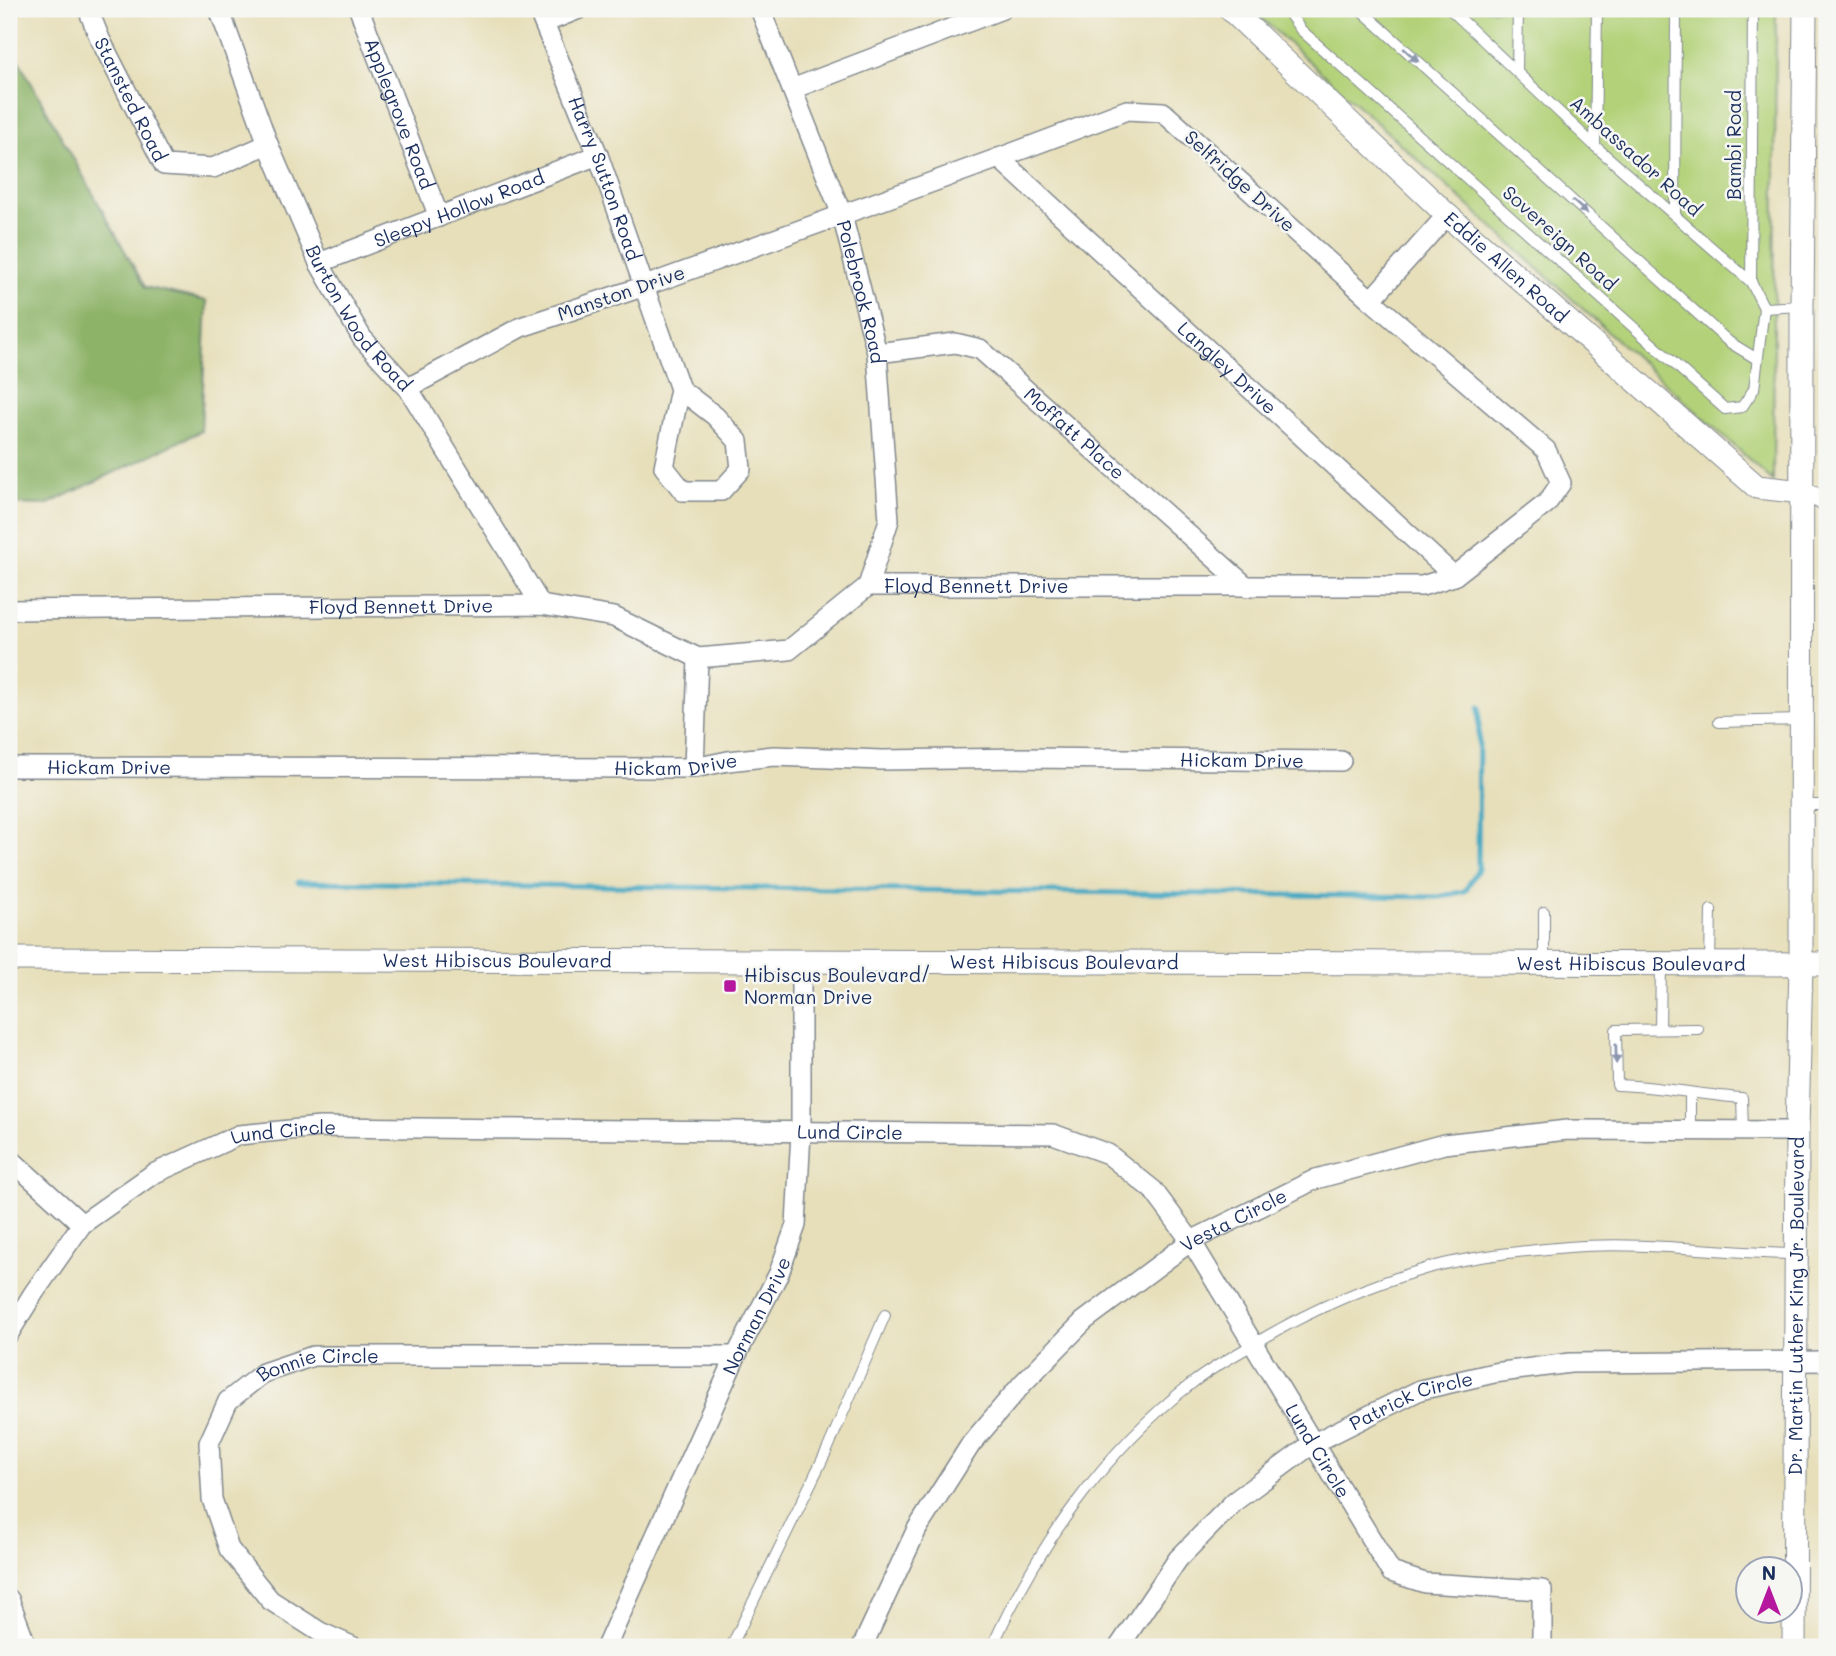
<svg xmlns="http://www.w3.org/2000/svg" width="1836" height="1656" font-family="Mali,sans-serif">
<style>
.green{fill:#b2d178;stroke:#66806b;stroke-width:2}
.forest{fill:#8db368;stroke:#547163;stroke-width:2}
.lines{fill:none;stroke-linecap:round;stroke-linejoin:round}
.stream{stroke:#42a8c2;stroke-width:5}
.service-casing{stroke:#81878c;stroke-width:12}
.minor-casing{stroke:#81878c;stroke-width:22}
.tertiary-casing{stroke:#81878c;stroke-width:25}
.service{stroke:#fff;stroke-width:10}
.minor{stroke:#fff;stroke-width:19}
.tertiary{stroke:#fff;stroke-width:23}
.oneway{fill:#8d97ae}
.poi-dot{fill:#b5179e;stroke:#f6f6f2;stroke-width:2.5}
.labels{text-anchor:middle;stroke-width:5;stroke-linejoin:round;paint-order:stroke}
.street-label{font-size:19px;fill:#1b2f5e;stroke:#f6f6f2}
.poi-label{font-size:19px;fill:#1b2f5e;stroke:#f6f6f2;text-anchor:start}
</style>
<rect width="100%" height="100%" fill="#f6f6f2"/>
<filter id="ink" filterUnits="userSpaceOnUse"><feTurbulence type="fractalNoise" baseFrequency=".0143" numOctaves="2"/><feDisplacementMap in="SourceGraphic" scale="14" xChannelSelector="R" yChannelSelector="G"/><feConvolveMatrix kernelMatrix="1 2 1 2 8 2 1 2 1" color-interpolation-filters="sRGB"/></filter>
<filter id="wash" filterUnits="userSpaceOnUse"><feTurbulence type="fractalNoise" baseFrequency=".00686" numOctaves="4" result="noise"/><feDisplacementMap in="SourceGraphic" scale="28" xChannelSelector="R" yChannelSelector="G"/><feGaussianBlur stdDeviation="1.57" result="paint"/><feColorMatrix in="noise" values="0 0 0 0 0 0 0 0 0 0 0 0 0 0 0 0 0 1.4 0 .05"/><feComposite in="paint" operator="in"/></filter>
<g filter="url(#wash)">
<rect width="100%" height="100%" fill="#e7dfba"/>
<path class="green" d="M1251 9H1776L1773 481Z"/>
<path class="forest" d="M9 43 145 287 207 301 201 431 46 505 9 504Z"/>
<g class="lines">
<path class="stream" d="M298 882 1439 897 1465 891 1478 869 1479 707"/>
</g>
</g>
<g filter="url(#ink)">
<g class="lines">
<g class="service-casing">
<g id="service">
<path d="M1293 9 1291 16 1301 30 1725 409 1742 407 1754 389 1764 308"/>
<path d="M1360 9 1729 342 1757 359"/>
<path d="M1450 9 1595 146 1751 282 1764 308 1801 306"/>
<path d="M1517 71 1518 9"/>
<path d="M1595 146 1597 9"/>
<path d="M1675 214 1676 9"/>
<path d="M1751 282 1753 9"/>
<path d="M1719 722 1801 720"/>
<path d="M1801 805H1827"/>
<path d="M1544 912V963"/>
<path d="M1710 963 1711 910"/>
<path d="M1660 1029 1661 964"/>
<path d="M1698 1029 1616 1030 1617 1085C1659 1086 1700 1095 1742 1098L1743 1131"/>
<path d="M1690 1130V1094"/>
<path d="M731 1647 828 1448 885 1315"/>
<path d="M992 1647C1036 1548 1105 1450 1191 1384 1211 1368 1232 1357 1254 1344 1308 1311 1366 1286 1428 1268 1472 1256 1523 1251 1569 1247 1645 1241 1720 1253 1796 1254"/>
</g>
</g>
<g class="minor-casing">
<g id="minor">
<path id="s1" d="M88 9 100 39 164 165 213 168 268 144"/>
<path id="s2" d="M219 9 268 144 319 263 362 338 408 388 541 605"/>
<path id="s3" d="M359 9 439 217"/>
<path id="s4" d="M538 9 598 155 680 389 664 467 683 491H721L741 469 738 441 715 416 680 389"/>
<path id="s5" d="M760 9 842 215 877 353 889 520 868 586"/>
<path d="M544 23 579 9"/>
<path d="M792 89 1002 9"/>
<path id="s6" d="M999 158 1454 576"/>
<path id="s7" d="M319 263 598 155"/>
<path d="M1371 300 1447 215"/>
<path id="s8" d="M877 353 955 343 980 349 1247 587"/>
<path d="M1802 492 1827 501"/>
<path id="s9" d="M9 610 541 605 614 617 698 658 789 650 868 586H1422L1454 576 1547 503 1561 483 1546 450 1371 300 1163 112 1127 110 999 158 645 286 521 327 408 388"/>
<path id="s10" d="M9 767 694 768 728 761 774 756 882 760 1025 758 1341 761"/>
<path d="M694 768 698 658"/>
<path d="M9 1158 82 1224"/>
<path id="s11" d="M9 1333 33 1294 82 1224 153 1174 239 1135 320 1127 1053 1134 1108 1154 1153 1190 1191 1241 1391 1572 1425 1583 1542 1590V1647"/>
<path d="M9 1599 27 1647"/>
<path id="s12" d="M354 1647 320 1632 270 1600 229 1549 212 1499 209 1443 228 1401 263 1373 313 1356H736"/>
<path id="s13" d="M606 1647 736 1356 779 1273 796 1225 801 1132V961"/>
<path id="s14" d="M862 1647 917 1529 971 1444 1023 1383 1084 1321 1191 1241 1316 1179 1444 1144 1567 1130 1797 1131"/>
<path id="s15" d="M1119 1647 1178 1559 1235 1501 1312 1444 1420 1390 1494 1373 1570 1363 1827 1361"/>
</g>
</g>
<g class="tertiary-casing">
<g id="tertiary">
<path id="s16" d="M1230 9 1447 215 1757 487 1802 492"/>
<path id="s17" d="M9 959 1827 964"/>
<path id="s18" d="M1794 1647 1797 1131 1801 963 1802 306 1805 9"/>
</g>
</g>
<use href="#service" class="service"/>
<use href="#minor" class="minor"/>
<use href="#tertiary" class="tertiary"/>
</g>
<defs><path id="oneway-solid" d="M-6-.8H1V-3.2L6.5 0L1 3.2V.8H-6Z" transform="scale(1.75)"/></defs>
<g class="oneway">
<use href="#oneway-solid" transform="translate(1411 55) rotate(42)"/>
<use href="#oneway-solid" transform="translate(1580 207) rotate(42)"/>
<use href="#oneway-solid" transform="translate(1616 1054) rotate(89)"/>
</g>
</g>
<rect class="poi-dot" x="723" y="979" width="14" height="14" rx="3.5"/>
<g class="labels">
<g class="street-label">
<text dy="7" stroke="none"><textPath href="#s1" startOffset="100">Stansted Road</textPath></text>
<text dy="7" stroke="none"><textPath href="#s3" startOffset="112">Applegrove Road</textPath></text>
<text transform="translate(1734 145) rotate(-90)" y="7">Bambi Road</text>
<text transform="translate(1636 156) rotate(42)" y="7">Ambassador Road</text>
<text dy="7" stroke="none"><textPath href="#s4" startOffset="182">Harry Sutton Road</textPath></text>
<text transform="translate(1240 181) rotate(42)" y="7">Selfridge Drive</text>
<text dy="7" stroke="none"><textPath href="#s7" startOffset="150">Sleepy Hollow Road</textPath></text>
<text transform="translate(1560 238) rotate(42)" y="7">Sovereign Road</text>
<text dy="7" stroke="none"><textPath href="#s16" startOffset="378">Eddie Allen Road</textPath></text>
<text dy="7" stroke="none"><textPath href="#s5" startOffset="301">Polebrook Road</textPath></text>
<text transform="translate(621 293) rotate(-19)" y="7">Manston Drive</text>
<text dy="7" stroke="none"><textPath href="#s2" startOffset="341">Burton Wood Road</textPath></text>
<text dy="7" stroke="none"><textPath href="#s6" startOffset="310">Langley Drive</textPath></text>
<text dy="7" stroke="none"><textPath href="#s8" startOffset="231">Moffatt Place</textPath></text>
<text dy="7" stroke="none"><textPath href="#s9" startOffset="1001">Floyd Bennett Drive</textPath></text>
<text dy="7" stroke="none"><textPath href="#s9" startOffset="392">Floyd Bennett Drive</textPath></text>
<text dy="7" stroke="none"><textPath href="#s10" startOffset="1234">Hickam Drive</textPath></text>
<text dy="7" stroke="none"><textPath href="#s10" startOffset="667">Hickam Drive</textPath></text>
<text dy="7" stroke="none"><textPath href="#s10" startOffset="100">Hickam Drive</textPath></text>
<text dy="7" stroke="none"><textPath href="#s17" startOffset="488">West Hibiscus Boulevard</textPath></text>
<text dy="7" stroke="none"><textPath href="#s17" startOffset="1055">West Hibiscus Boulevard</textPath></text>
<text dy="7" stroke="none"><textPath href="#s17" startOffset="1622">West Hibiscus Boulevard</textPath></text>
<text dy="7" stroke="none"><textPath href="#s11" startOffset="924">Lund Circle</textPath></text>
<text dy="7" stroke="none"><textPath href="#s11" startOffset="357">Lund Circle</textPath></text>
<text dy="7" stroke="none"><textPath href="#s14" startOffset="579">Vesta Circle</textPath></text>
<text dy="7" stroke="none"><textPath href="#s18" startOffset="341">Dr. Martin Luther King Jr. Boulevard</textPath></text>
<text dy="7" stroke="none"><textPath href="#s13" startOffset="364">Norman Drive</textPath></text>
<text dy="7" stroke="none"><textPath href="#s12" startOffset="418">Bonnie Circle</textPath></text>
<text dy="7" stroke="none"><textPath href="#s15" startOffset="392">Patrick Circle</textPath></text>
<text dy="7" stroke="none"><textPath href="#s11" startOffset="1552">Lund Circle</textPath></text>
</g>
<g class="poi-label">
<text x="744" y="982">Hibiscus Boulevard/<tspan x="744" dy="22">Norman Drive</tspan></text>
</g>
</g>
<rect width="1836" height="1656" fill="none" stroke="#f6f6f2" stroke-width="35"/>
<g transform="translate(1769 1590)"><circle r="33" fill="#f6f6f2" stroke="#9ea6b7" stroke-width="2"/>
<path d="M0-5L12 26L0 18L-12 26Z" fill="#b5179e"/>
<text y="-10" font-size="19" font-weight="bold" text-anchor="middle" fill="#1b2f5e">N</text>
</g>
</svg>
